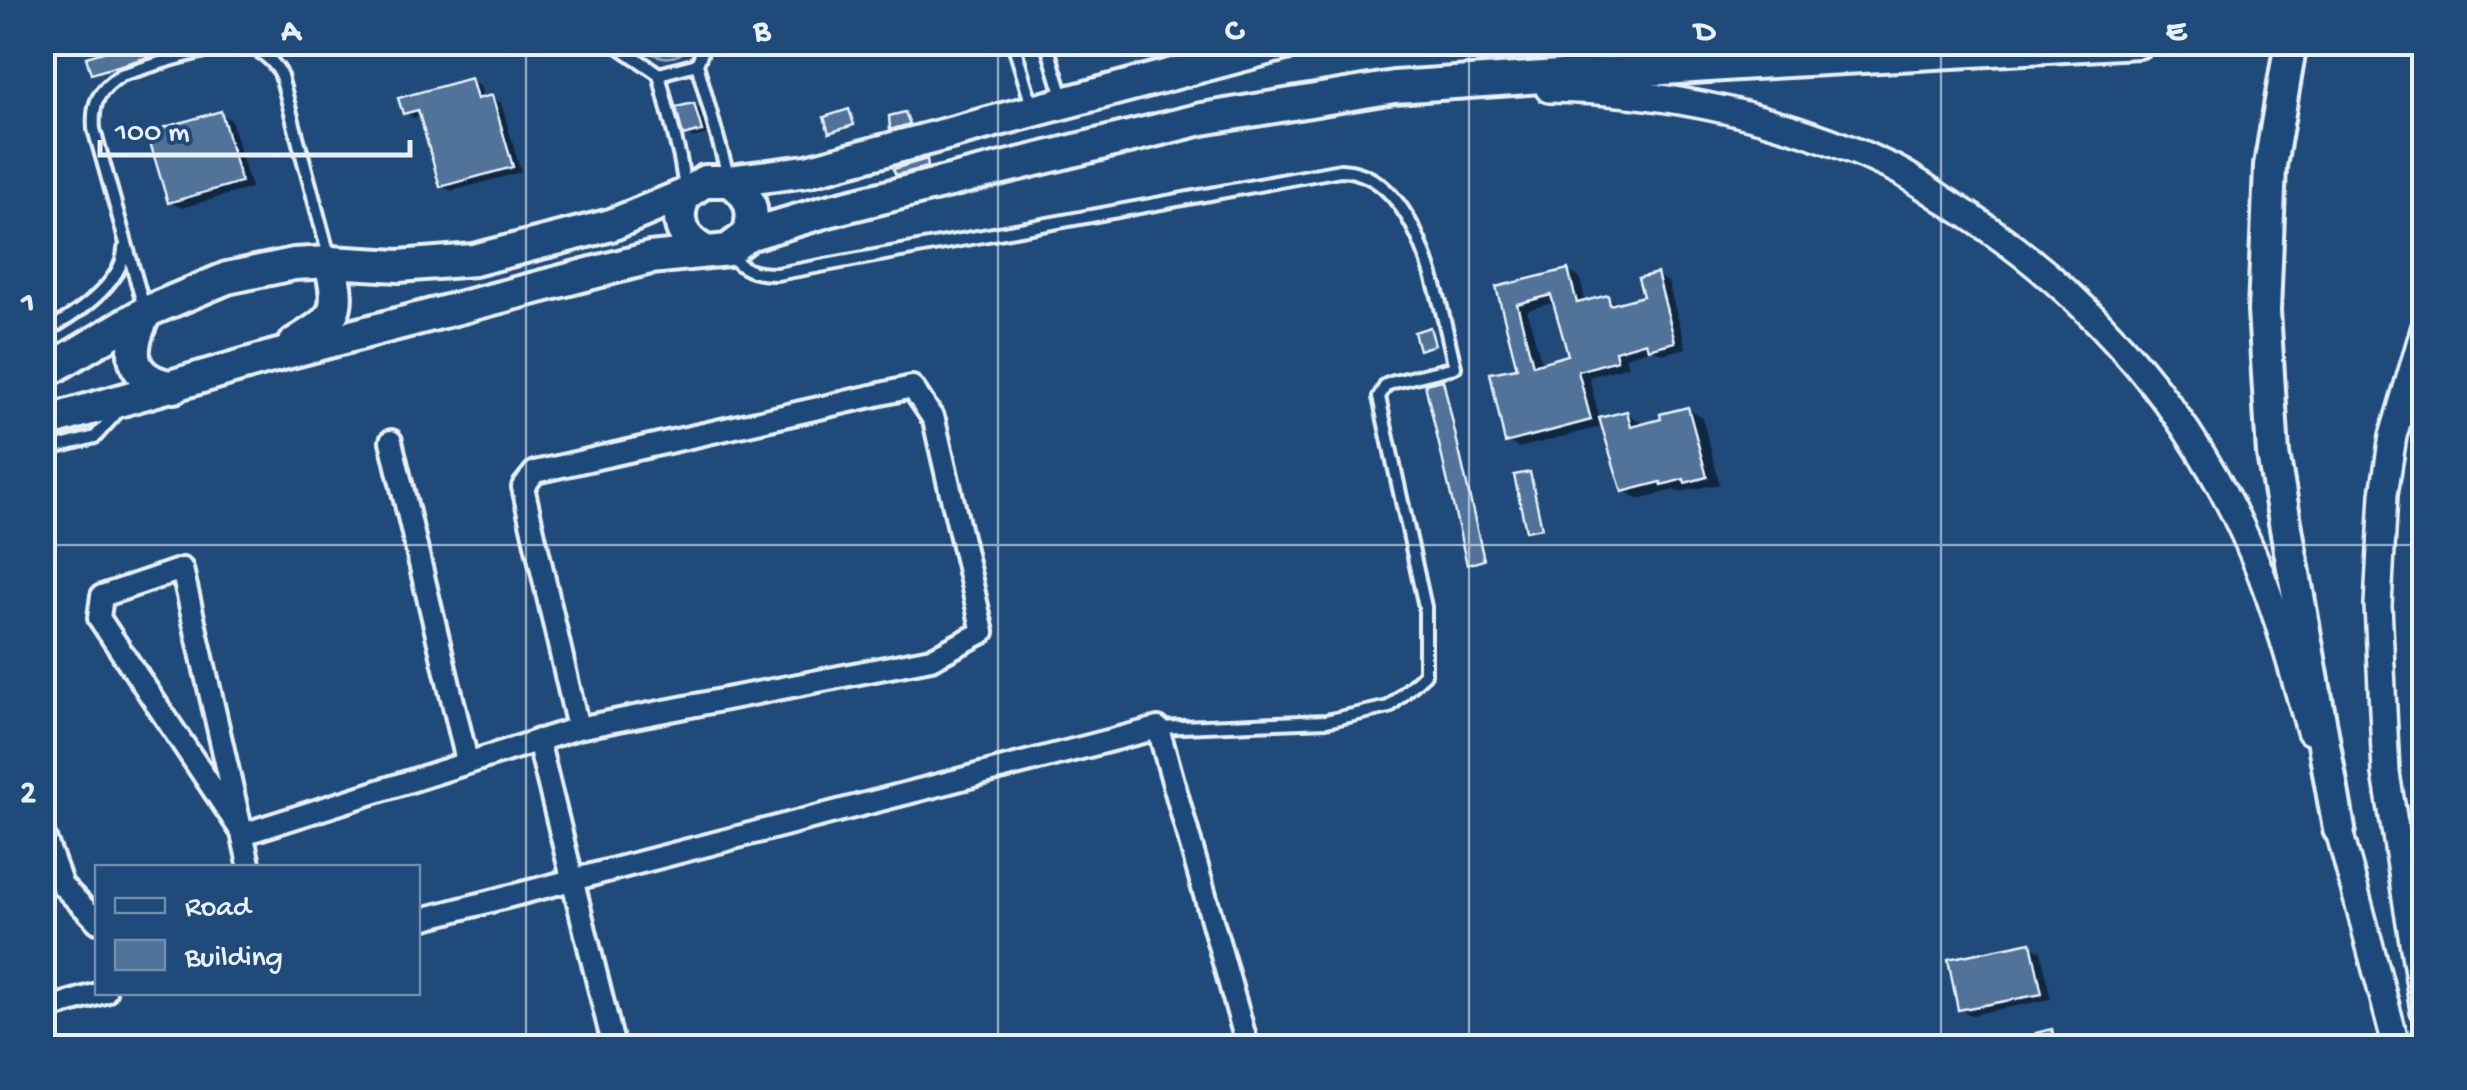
<svg xmlns="http://www.w3.org/2000/svg" width="2467" height="1090" font-family="'Gochi Hand',sans-serif">
<style>
.green{fill:#3c628c;stroke:#92aac2;stroke-width:2.5}
.shadow{fill:#0007;fill-rule:evenodd}
.building{fill:#517399;stroke:#e8f1f8;stroke-width:2.5;fill-rule:evenodd}
.lines{fill:none;stroke-linecap:round;stroke-linejoin:round}
.service-casing{stroke:#e8f1f8;stroke-width:18}
.minor-casing{stroke:#e8f1f8;stroke-width:28}
.tertiary-casing{stroke:#e8f1f8;stroke-width:32}
.primary-casing{stroke:#e8f1f8;stroke-width:38}
.service{stroke:#1f4a7a;stroke-width:10}
.minor{stroke:#1f4a7a;stroke-width:20}
.tertiary{stroke:#1f4a7a;stroke-width:25}
.primary{stroke:#1f4a7a;stroke-width:30}
.grid{fill:none;stroke:#e8f1f8;stroke-width:2.5;stroke-opacity:0.55}
.neatline{fill:none;stroke:#e8f1f8;stroke-width:4}
.grid-label{font-size:32px;text-anchor:middle;font-weight:bold;fill:#e8f1f8}
</style>
<rect width="100%" height="100%" fill="#1f4a7a"/>
<filter id="ink" filterUnits="userSpaceOnUse"><feTurbulence type="fractalNoise" baseFrequency=".01" numOctaves="2"/><feDisplacementMap in="SourceGraphic" scale="20" xChannelSelector="R" yChannelSelector="G"/><feConvolveMatrix kernelMatrix="1 2 1 2 8 2 1 2 1" color-interpolation-filters="sRGB"/></filter>
<g filter="url(#ink)">
<path class="green" d="M633 43 693 42V43C674 66 655 58 633 43Z"/>
<g class="shadow">
<path d="M146 42H201L94 72Z"/>
<path d="M389 42H432L399 52Z"/>
<path d="M470 81 480 86 484 100 492 97 501 103 521 172 452 191 442 186 422 115 414 118 405 112Z"/>
<path d="M694 105 700 109 707 134 692 138 686 134Z"/>
<path d="M220 114 231 120 251 188 181 208 170 202Z"/>
<path d="M1568 271 1580 278 1586 304 1607 298 1620 305 1646 298 1656 275 1668 282 1686 348 1662 354 1653 349 1625 357 1628 366 1589 377 1600 420 1626 413 1641 422 1642 426 1688 409 1702 418 1720 484 1678 492 1674 490 1638 499 1624 491 1604 426 1519 448 1508 442 1520 370 1499 289ZM1556 302 1571 357 1542 365 1527 310Z"/>
<path d="M1442 383 1485 561 1471 564 1469 563Z"/>
<path d="M1530 475 1544 528 1531 531 1529 529Z"/>
<path d="M2031 945 2041 951 2051 999 1971 1015 1960 1009Z"/>
</g>
<g class="building">
<path d="M137 42H182V47L91 74 86 57Z"/>
<path d="M471 78 477 99 492 95 513 167 440 187 418 110 403 114 398 98Z"/>
<path d="M694 103 702 131 683 136 676 107Z"/>
<path d="M849 109 854 125 829 133 824 117Z"/>
<path d="M221 111 241 182 168 203 147 132Z"/>
<path d="M905 112 910 124 890 130 889 116Z"/>
<path d="M927 159 928 167 896 175 893 169Z"/>
<path d="M1568 269 1577 303 1608 295 1610 305 1643 296 1638 278 1657 273 1675 342 1648 349 1646 342 1615 351 1617 360 1578 371 1591 420 1505 443 1490 373 1517 368 1496 287ZM1551 295 1568 355 1533 365 1517 304Z"/>
<path d="M1430 327 1435 345 1419 350 1414 332Z"/>
<path d="M1443 380 1484 560 1467 565 1425 384Z"/>
<path d="M1688 407 1707 477 1685 483 1684 479 1662 485 1661 482 1622 492 1599 418 1627 411 1631 427 1661 419 1660 414Z"/>
<path d="M1530 472 1542 528 1526 531 1514 475Z"/>
<path d="M2031 942 2042 994 1958 1010 1948 959Z"/>
<path d="M2052 1029 2056 1048H2040L2036 1033Z"/>
</g>
<g class="lines">
<g class="service-casing">
<g id="service">
<path d="M612 42 659 74 680 158 685 188"/>
<path d="M706 42 697 64 728 175"/>
<path d="M1013 42 1033 109"/>
<path d="M1046 42 1063 97"/>
<path d="M659 74 697 64"/>
<path d="M729 251C740 271 755 274 777 274L1340 170C1420 172 1440 307 1455 367L1394 382 1386 385 1379 397 1425 607V674L1389 707 1326 721 1158 728"/>
<path d="M145 311 94 129C92 103 98 90 121 75 150 67 224 40 250 48 264 52 272 61 280 72L329 256"/>
<path d="M42 333C72 318 123 284 124 249"/>
<path d="M42 451 95 437 121 408"/>
</g>
</g>
<g class="minor-casing">
<g id="minor">
<path d="M391 441 467 761"/>
<path d="M538 740 614 1048"/>
<path d="M42 830 62 885 98 922"/>
<path d="M243 834 578 728 931 659 983 632 934 420 912 387 535 472 523 487 578 728"/>
<path d="M243 834 99 618 102 596 182 569 250 868"/>
<path d="M418 920 1158 728 1248 1048"/>
<path d="M42 1010 105 992"/>
</g>
</g>
<g class="tertiary-casing">
<g id="tertiary">
<path d="M1549 89C1668 91 1787 117 1895 169 1913 178 1929 190 1946 201 2076 281 2182 396 2245 536 2274 599 2291 665 2310 731"/>
<path d="M2424 330 2393 436 2384 494 2378 605 2386 773 2424 1010"/>
<path d="M2334 812 2397 1048"/>
</g>
</g>
<g class="primary-casing">
<g id="primary">
<path d="M2291 42 2270 166 2264 311 2273 454 2339 829"/>
<path d="M730 181C751 195 756 212 748 235"/>
<path d="M686 194C673 218 681 239 705 251"/>
<path d="M146 312C127 350 126 379 174 387"/>
<path d="M295 343C338 317 342 312 330 262"/>
<path d="M42 374 146 312 227 278 294 264 330 262 399 266 474 260 611 225 686 194 705 181H730L807 171 1293 42"/>
<path d="M42 423 271 357 650 258 728 250 748 235 828 211 1202 119 1394 87 1754 63 2138 42"/>
</g>
</g>
<use href="#service" class="service"/>
<use href="#minor" class="minor"/>
<use href="#tertiary" class="tertiary"/>
<use href="#primary" class="primary"/>
</g>
</g>
<path class="grid" d="M526 42V1048M998 42V1048M1469 42V1048M1941 42V1048M42 545H2424"/>
<rect width="2467" height="1090" fill="none" stroke="#1f4a7a" stroke-width="110"/>
<rect x="95" y="865" width="325" height="130" fill="#1f4a7a" stroke="#6f8dac" stroke-width="2.5"/>
<rect x="115" y="898" width="50" height="15" fill="#1f4a7a" stroke="#6f8dac" stroke-width="2.5"/>
<text x="185" y="915" font-size="30" fill="#e8f1f8">Road</text>
<rect x="115" y="940" width="50" height="30" fill="#517399" stroke="#6f8dac" stroke-width="2.5"/>
<text x="185" y="965" font-size="30" fill="#e8f1f8">Building</text>
<path d="M100 140v15h310v-15" fill="none" stroke="#e8f1f8" stroke-width="5"/>
<text x="115" y="140" font-size="30" fill="#e8f1f8" stroke="#1f4a7a" stroke-width="8" paint-order="stroke">100 m</text>
<rect x="55" y="55" width="2357" height="980" class="neatline"/>
<g class="grid-label">
<text x="291" y="39">A</text>
<text x="762" y="39">B</text>
<text x="1234" y="39">C</text>
<text x="1705" y="39">D</text>
<text x="2176" y="39">E</text>
<text x="28" y="311">1</text>
<text x="28" y="801">2</text>
</g>
</svg>
